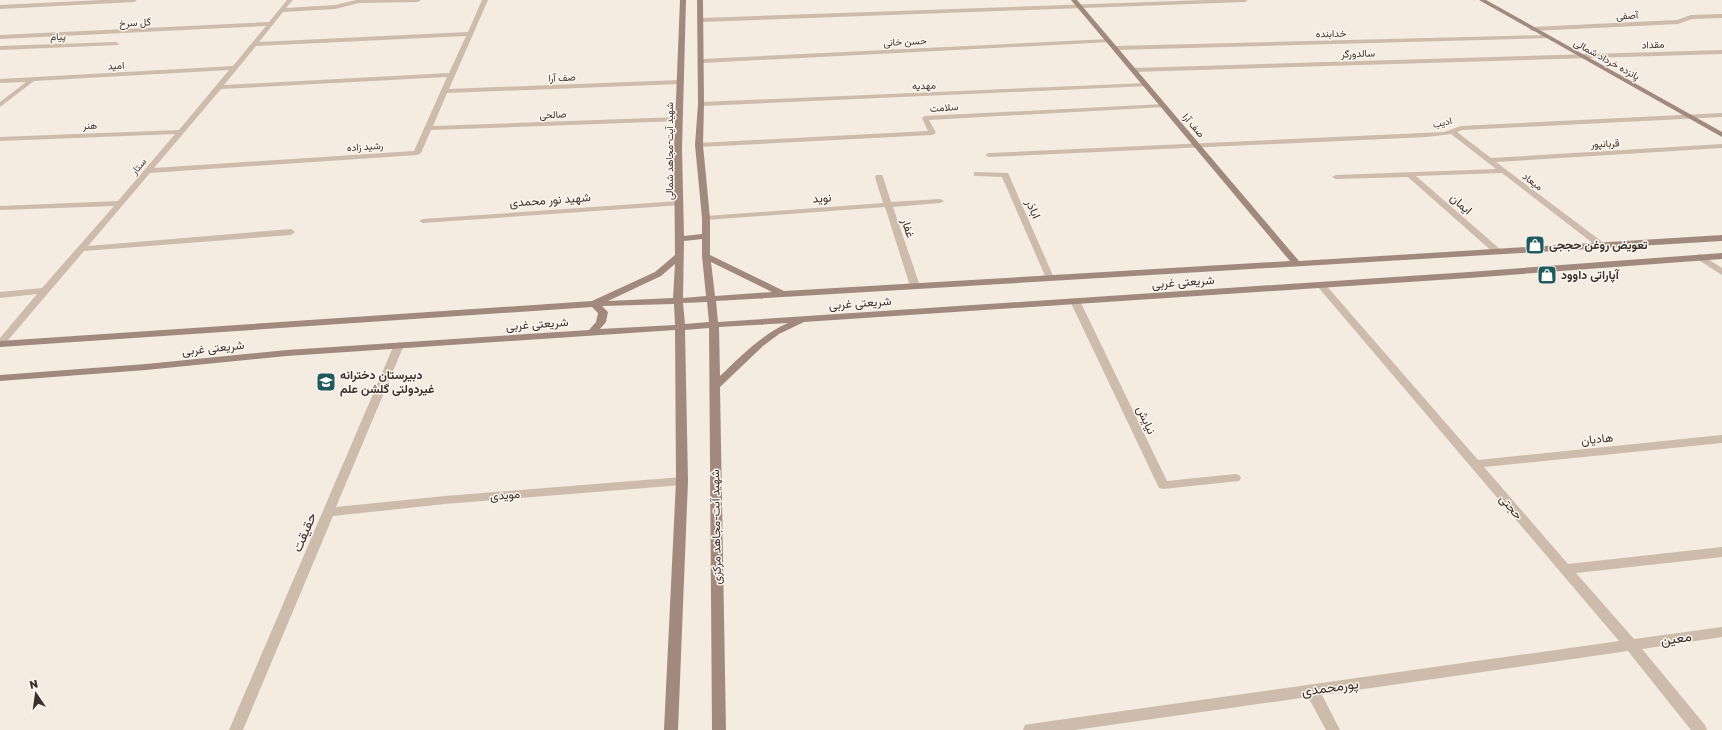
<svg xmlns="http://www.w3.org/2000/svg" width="1722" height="730" font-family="'Golos Text',Vazirmatn,sans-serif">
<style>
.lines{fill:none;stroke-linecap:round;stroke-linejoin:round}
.street{fill:#cdbbac;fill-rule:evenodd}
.secondary{fill:#a18a7d;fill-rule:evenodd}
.labels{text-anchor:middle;stroke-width:3;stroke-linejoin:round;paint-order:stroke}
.far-street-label{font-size:10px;fill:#3b302b;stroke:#fbf5ee}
.street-label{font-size:12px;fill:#3b302b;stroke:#fbf5ee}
.poi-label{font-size:12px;font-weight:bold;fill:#3b302b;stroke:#fbf5ee;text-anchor:start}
.near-street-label{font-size:14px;fill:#3b302b;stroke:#fbf5ee}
</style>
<rect width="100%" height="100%" fill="#f4ebe1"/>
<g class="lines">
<g class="street">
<path d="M102 0H137L134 2 0 9V5Z"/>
<path d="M287 0H293L286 8 335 5 356 0H421L418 2 359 3 335 9 283 12 259 42 468 32 482 0H488L449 89 680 80 683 82 680 84 447 93 433 126 679 117 682 119 679 121 431 130 421 153 417 155 150 173 88 246 291 229 295 232 291 235 84 251 3 346 0 347V338L37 294 0 298V292L42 288 114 206 0 210V206L118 201 175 134 0 141V137L179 130 229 70 34 81 0 107V102L26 82 0 83V79L233 66 266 26 0 39V35L269 22ZM466 36 449 73 224 85 256 46ZM447 77 414 151 154 168 221 89Z"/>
<path d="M1206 0H1248L1245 2 702 22 699 20 702 18Z"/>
<path d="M1722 14V18L1692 19 1678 24 1532 31 1529 29 1532 27 1677 20 1691 15Z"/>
<path d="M1547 35 1550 37 1549 38 1115 50 1112 48 1115 46Z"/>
<path d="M1109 39 1111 40V42L702 63 699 61 702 59Z"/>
<path d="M116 42 119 44 118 45 0 50V46Z"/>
<path d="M1722 50V54L1134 72 1131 70 1134 68Z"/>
<path d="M1147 83 1149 84V86L701 106 698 104 701 102Z"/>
<path d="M1164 104 1166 105V107L929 120 936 133 932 135 699 147 695 145 699 143 928 131 922 118 925 116Z"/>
<path d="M1722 113V117L1462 130 1457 132 1491 158 1722 144V148L1496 162 1605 244 1606 246 1602 249 1599 248 1502 173 1416 176 1501 250 1502 252 1501 254H1495L1408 177 1336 179 1332 177 1336 175 1496 169 1451 134 1427 137 989 157 985 155 989 153 1444 132 1461 126Z"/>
<path d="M974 172 1008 173 1054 278 1053 280H1047L1046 278 1002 177 977 176H974Z"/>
<path d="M876 175H882L883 177 891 202 940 199 944 201 940 203 893 207 920 286 918 288 915 289 910 286 885 207 706 220 702 218 706 216 883 203 875 177Z"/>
<path d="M679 201 683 203 682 205 423 223 419 221 423 219Z"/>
<path d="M1700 254 1722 268V275L1697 259 1696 257 1697 255Z"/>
<path d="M1321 282 1324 283 1478 460 1722 435V443L1484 467 1568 564 1722 547V557L1576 573 1634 639 1722 627V637L1642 649 1705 725 1707 730H1691L1628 651 1322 695 1340 730H1326L1308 697 1075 730H1023L1025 725 1030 724 1619 641 1318 287 1316 285 1318 283Z"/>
<path d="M1075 298 1080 301 1167 481 1235 474 1239 475 1241 478 1239 481 1163 489 1159 488 1070 301Z"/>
<path d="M399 342 404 345 336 507 445 496 682 477 686 478 688 481 686 484 682 485 445 504 333 516 243 730H229L394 345Z"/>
</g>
<g class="secondary">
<path d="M680 0H686L682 149 684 236 702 234V218L695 145 698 104 697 0H703L704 104 703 145 710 218V255L784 291 1290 261 1071 0H1077L1299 261 1722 235V241L716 301 718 322 1469 272 1722 253V259L1469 278 804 322 779 334 763 346 720 387 726 730H712L709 328 685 330 688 481 678 730H664L676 481 675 330 287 356 146 370 0 381V375L146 364 287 350 589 330 596 322 598 313 592 307 0 347V341L592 301 655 272 675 255 674 149ZM702 239V256L706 296 683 298 684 241ZM711 262 772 292 715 296ZM675 264 673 298 608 301 661 276ZM707 302 709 322 685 324 683 303ZM674 304 675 325 600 329 606 322 608 312 602 306ZM788 323C761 335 741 356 720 376L719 327Z"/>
<path d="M1479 0H1486L1722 132V137Z"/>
</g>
</g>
<defs>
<g id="shop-square" transform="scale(1)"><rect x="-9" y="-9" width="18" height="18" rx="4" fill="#1f5a5e" stroke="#fbf5ee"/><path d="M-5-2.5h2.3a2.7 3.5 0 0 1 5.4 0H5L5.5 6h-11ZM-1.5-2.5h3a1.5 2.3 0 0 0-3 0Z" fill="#fff"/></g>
<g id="school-square" transform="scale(1)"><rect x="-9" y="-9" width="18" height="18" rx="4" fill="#1f5a5e" stroke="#fbf5ee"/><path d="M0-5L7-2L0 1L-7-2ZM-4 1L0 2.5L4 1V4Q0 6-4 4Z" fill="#fff"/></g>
</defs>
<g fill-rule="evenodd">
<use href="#shop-square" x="1535" y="245"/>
<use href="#shop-square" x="1547" y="275"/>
<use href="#school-square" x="326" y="382"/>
</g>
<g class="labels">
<g class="far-street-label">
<text transform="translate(1627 15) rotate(-3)" y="4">آصفی</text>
<text transform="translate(135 22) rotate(-3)" y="4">گل سرخ</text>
<text transform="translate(1331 33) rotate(-1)" y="4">خدابنده</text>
<text transform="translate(58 36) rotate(-2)" y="4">پیام</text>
<text transform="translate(905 41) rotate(-3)" y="4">حسن خانی</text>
<text transform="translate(1653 44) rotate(-2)" y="4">مقداد</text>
<text transform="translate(1358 53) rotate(-2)" y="4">سالدورگر</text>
<text transform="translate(1607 59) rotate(29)" y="4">پانزده خرداد شمالی</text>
<text transform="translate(116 65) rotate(-3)" y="4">امید</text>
<text transform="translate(562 77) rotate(-2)" y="4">صف آرا</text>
<text transform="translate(924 85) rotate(-2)" y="4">مهدیه</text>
<text transform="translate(944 107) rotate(-4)" y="4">سلامت</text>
<text transform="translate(553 114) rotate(-2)" y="4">صالحی</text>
<text transform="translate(1442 122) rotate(-13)" y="4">ادیب</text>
<text transform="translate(90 125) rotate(-2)" y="4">هنر</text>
<text transform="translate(1194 125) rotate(50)" y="4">صف آرا</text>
<text transform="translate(1605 143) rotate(-3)" y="4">قربانپور</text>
<text transform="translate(365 146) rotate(-4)" y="4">رشید زاده</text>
<text transform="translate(669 151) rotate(-90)" y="4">شهید آیت-مجاهد شمالی</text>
<text transform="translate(138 166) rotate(-50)" y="4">ستار</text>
<text transform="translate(1533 181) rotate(37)" y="4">میعاد</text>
</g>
<g class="street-label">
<text transform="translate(822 198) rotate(-4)" y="4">نوید</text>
<text transform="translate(550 200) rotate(-4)" y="4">شهید نور محمدی</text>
<text transform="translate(1461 204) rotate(42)" y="4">ایمان</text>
<text transform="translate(1033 209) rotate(66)" y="4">اباذر</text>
<text transform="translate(908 228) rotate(72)" y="4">غفار</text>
<text transform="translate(1183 282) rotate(-4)" y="4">شریعتی غربی</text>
<text transform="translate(860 303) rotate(-4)" y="4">شریعتی غربی</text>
<text transform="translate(537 324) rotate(-4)" y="4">شریعتی غربی</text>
<text transform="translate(213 348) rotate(-6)" y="4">شریعتی غربی</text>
<text transform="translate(1146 420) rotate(65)" y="4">نیایش</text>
<text transform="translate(1597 439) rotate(-6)" y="4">هادیان</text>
<text transform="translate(505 495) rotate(-5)" y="4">مویدی</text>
<text transform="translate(1511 507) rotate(49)" y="4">حجتی</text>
<text transform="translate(716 527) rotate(-91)" y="4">شهید آیت-مجاهد مرکزی</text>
</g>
<g class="poi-label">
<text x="1549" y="249">تعویض روغن حججی</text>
<text x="1561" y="279">آپاراتی داوود</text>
<text x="340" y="379">دبیرستان دخترانه<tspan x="340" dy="14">غیردولتی گلشن علم</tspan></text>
</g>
<g class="near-street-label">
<text transform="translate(304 532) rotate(-67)" y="5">حقیقت</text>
<text transform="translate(1676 638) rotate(-8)" y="5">معین</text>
<text transform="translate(1330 687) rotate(-8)" y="5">پورمحمدی</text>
</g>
</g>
<g transform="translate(36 694) rotate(347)" stroke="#fbf5ee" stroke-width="3" paint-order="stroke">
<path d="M0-3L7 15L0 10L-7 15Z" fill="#3b302b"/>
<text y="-6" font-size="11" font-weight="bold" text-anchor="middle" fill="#3b302b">N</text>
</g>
</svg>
